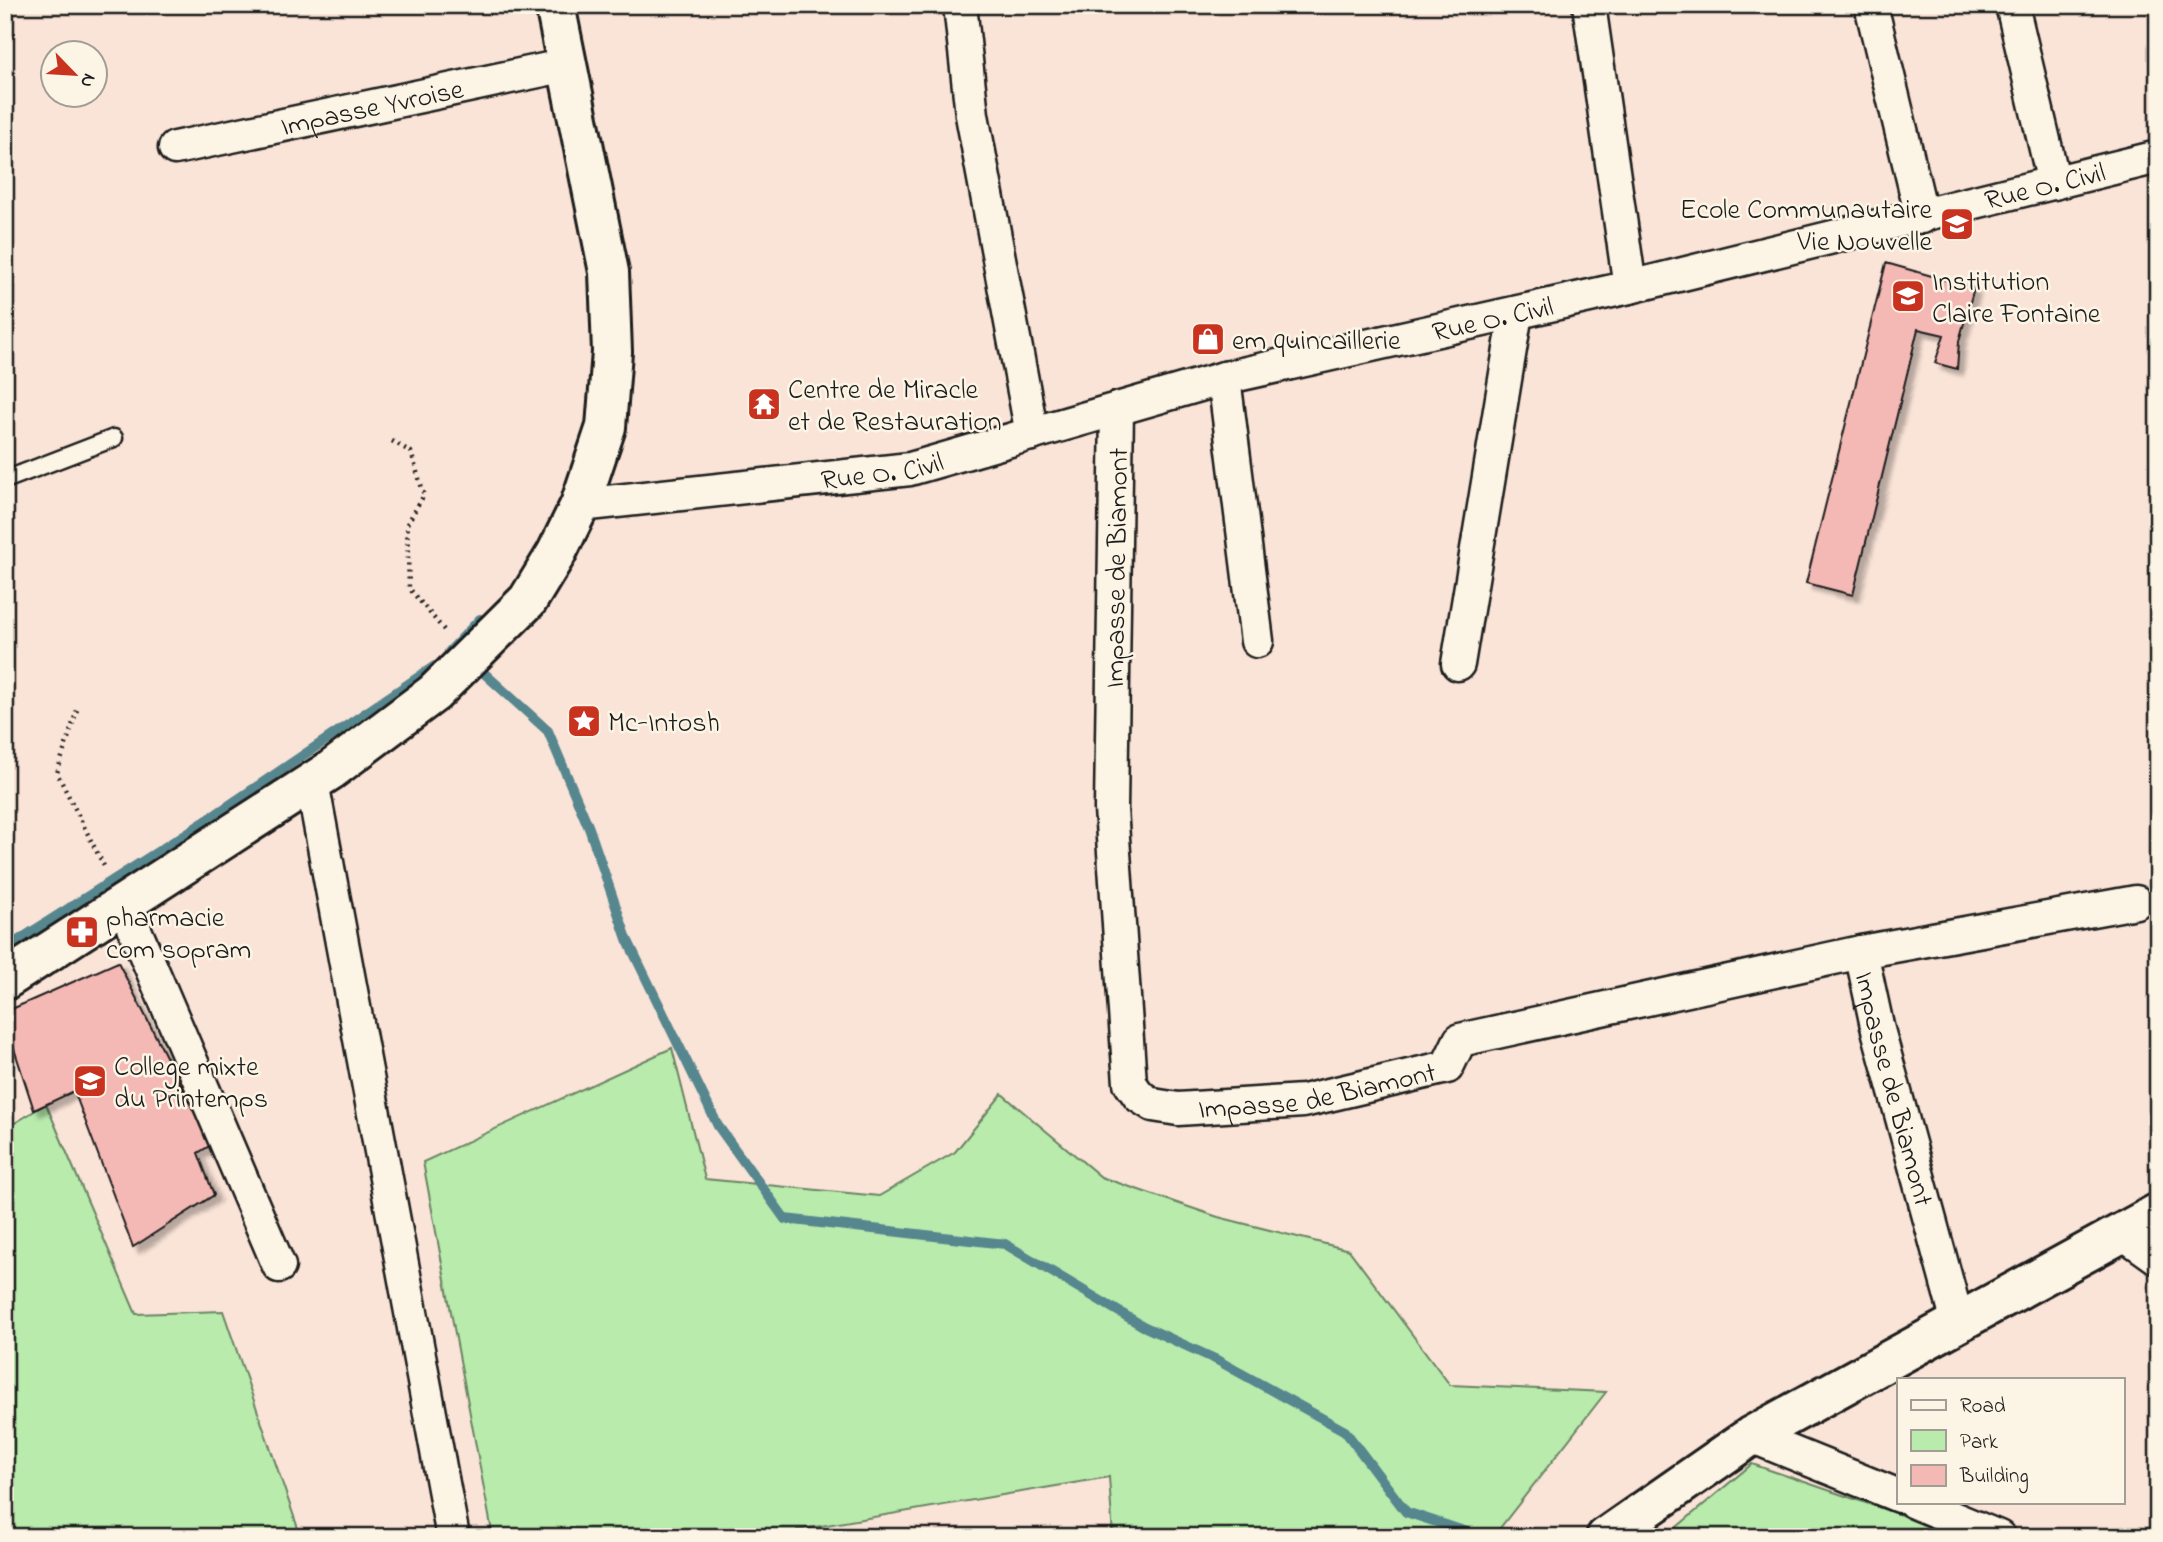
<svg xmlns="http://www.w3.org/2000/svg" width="2163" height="1542" font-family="'Indie Flower',sans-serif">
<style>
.green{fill:#b8ebac;stroke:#6a8464;stroke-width:2}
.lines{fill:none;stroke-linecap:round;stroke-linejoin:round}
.stream{stroke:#57868e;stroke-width:10}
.building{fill:#f5b9b5;stroke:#1c1c1c;stroke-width:2;filter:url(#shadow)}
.lane-casing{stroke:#1c1c1c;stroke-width:21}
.street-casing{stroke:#1c1c1c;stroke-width:37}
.secondary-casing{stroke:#1c1c1c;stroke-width:44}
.path{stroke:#1c1c1c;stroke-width:4.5;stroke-dasharray:2 5;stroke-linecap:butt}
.lane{stroke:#fcf5e5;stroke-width:16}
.street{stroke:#fcf5e5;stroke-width:32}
.secondary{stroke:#fcf5e5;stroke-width:38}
.labels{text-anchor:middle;stroke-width:5;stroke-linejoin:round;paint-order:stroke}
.street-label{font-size:28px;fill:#1c1c1c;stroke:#fcf5e5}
.poi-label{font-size:28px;fill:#1c1c1c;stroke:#fcf5e5;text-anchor:start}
</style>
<defs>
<filter id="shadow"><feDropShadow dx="6" dy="6" stdDeviation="2" flood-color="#0004"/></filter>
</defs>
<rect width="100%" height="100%" fill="#fae3d7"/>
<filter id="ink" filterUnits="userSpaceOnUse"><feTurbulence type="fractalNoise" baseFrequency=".0143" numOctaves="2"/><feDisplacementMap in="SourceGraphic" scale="14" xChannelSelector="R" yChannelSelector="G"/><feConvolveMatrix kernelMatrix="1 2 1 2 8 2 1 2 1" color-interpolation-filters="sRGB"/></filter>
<g filter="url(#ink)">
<g class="green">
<path d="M672 1048 705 1179 879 1196 955 1152 1002 1094 1101 1177 1218 1217 1349 1250 1450 1385 1606 1392 1493 1537H1113L1109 1477 797 1530V1537H493L423 1162Z"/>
<path d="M46 1104 136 1314 223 1311 301 1537H5V1129Z"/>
<path d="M1752 1464 1965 1537H1665Z"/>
</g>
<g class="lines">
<g class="stream">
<path d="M449 652 480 619"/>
<path d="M474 664 548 731 589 828 627 939 718 1126 785 1219 1005 1244 1143 1326 1217 1360 1345 1431 1406 1512 1464 1531 1472 1537"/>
<path d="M5 949 206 821 435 666"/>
</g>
</g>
<g class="building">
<path d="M1886 263 1974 288 1959 341 1957 369 1935 363 1944 335 1918 329 1853 595 1806 583Z"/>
<path d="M118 962 211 1145 198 1153 214 1195 133 1247 74 1091 34 1110 5 1021V1012Z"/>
</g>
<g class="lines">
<g class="lane-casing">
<path id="lane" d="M5 480 114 438"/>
</g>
<g class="street-casing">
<g id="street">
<path d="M960 5 972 115 1032 434"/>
<path d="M1589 5 1630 287"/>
<path d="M1871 5 1922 217"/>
<path d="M2012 5 2054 183"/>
<path id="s1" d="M175 148 567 65"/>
<path d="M1224 378 1257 641"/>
<path id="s2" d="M1117 409 1111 809 1130 1083 1139 1096 1153 1105 1178 1109 1303 1101 1447 1067 1460 1040 1861 952 1877 1026 1958 1323"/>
<path id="s3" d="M580 505 910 469 1224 378 1630 287 2158 157"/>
<path d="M1458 664 1516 313"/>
<path d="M312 782 453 1537"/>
<path d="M123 902 279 1266"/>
<path d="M1861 952 2136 902"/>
<path d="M2123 1233 2158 1258"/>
<path d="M1751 1436 1899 1496"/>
<path d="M1914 1502 1999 1537"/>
</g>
</g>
<g class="secondary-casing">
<g id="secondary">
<path d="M5 980 331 770 434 693 528 600 556 554 580 505 606 427 612 352 609 272 555 5"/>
<path d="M1606 1537 1751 1436 2158 1213"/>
</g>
</g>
<g class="path">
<path d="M392 441 411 452 424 495 407 524 409 588 444 630"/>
<path d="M77 710 57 773 106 870"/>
</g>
<use href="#lane" class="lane"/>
<use href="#street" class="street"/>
<use href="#secondary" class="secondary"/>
</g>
</g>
<defs>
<g id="school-square" transform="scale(1.75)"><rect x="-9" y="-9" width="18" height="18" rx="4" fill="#c8321e" stroke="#fcf5e5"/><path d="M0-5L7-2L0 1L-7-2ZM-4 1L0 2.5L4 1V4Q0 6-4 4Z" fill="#fff"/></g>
<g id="shop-square" transform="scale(1.75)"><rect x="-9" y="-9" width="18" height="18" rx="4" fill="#c8321e" stroke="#fcf5e5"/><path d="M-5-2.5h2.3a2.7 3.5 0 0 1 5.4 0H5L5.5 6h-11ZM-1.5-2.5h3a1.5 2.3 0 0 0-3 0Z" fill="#fff"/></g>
<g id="temple-square" transform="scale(1.75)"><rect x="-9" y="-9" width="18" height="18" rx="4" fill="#c8321e" stroke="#fcf5e5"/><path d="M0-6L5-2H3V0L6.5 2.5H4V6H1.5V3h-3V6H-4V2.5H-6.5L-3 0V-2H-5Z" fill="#fff"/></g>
<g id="sight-square" transform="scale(1.75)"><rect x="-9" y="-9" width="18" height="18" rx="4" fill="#c8321e" stroke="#fcf5e5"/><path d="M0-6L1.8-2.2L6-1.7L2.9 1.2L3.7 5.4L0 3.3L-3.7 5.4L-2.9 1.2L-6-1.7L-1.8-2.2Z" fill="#fff"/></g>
<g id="pharmacy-square" transform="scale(1.75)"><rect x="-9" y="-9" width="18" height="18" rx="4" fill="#c8321e" stroke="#fcf5e5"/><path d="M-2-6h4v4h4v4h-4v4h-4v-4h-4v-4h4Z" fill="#fff"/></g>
</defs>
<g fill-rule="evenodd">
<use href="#school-square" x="1957" y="224"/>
<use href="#school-square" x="1908" y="296"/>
<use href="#shop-square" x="1208" y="339"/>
<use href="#temple-square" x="764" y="404"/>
<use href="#sight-square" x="584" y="721"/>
<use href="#pharmacy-square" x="82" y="932"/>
<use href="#school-square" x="90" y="1081"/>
</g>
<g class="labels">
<g class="street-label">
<text dy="10" stroke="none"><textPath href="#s1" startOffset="201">Impasse Yvroise</textPath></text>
<text dy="10" stroke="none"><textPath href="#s3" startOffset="1502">Rue O. Civil</textPath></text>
<text dy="10" stroke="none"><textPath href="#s3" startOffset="934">Rue O. Civil</textPath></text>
<text dy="10" stroke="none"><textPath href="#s3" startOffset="304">Rue O. Civil</textPath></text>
<text transform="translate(1115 568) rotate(-89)" y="10">Impasse de Biamont</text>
<text dy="10" stroke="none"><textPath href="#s2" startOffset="873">Impasse de Biamont</textPath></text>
<text dy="10" stroke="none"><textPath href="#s2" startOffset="1587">Impasse de Biamont</textPath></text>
</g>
<g class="poi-label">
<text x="1932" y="218" text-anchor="end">Ecole Communautaire<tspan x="1932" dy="32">Vie Nouvelle</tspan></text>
<text x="1932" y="290">Institution<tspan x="1932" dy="32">Claire Fontaine</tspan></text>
<text x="1232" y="349">em quincaillerie</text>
<text x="788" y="398">Centre de Miracle<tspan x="788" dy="32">et de Restauration</tspan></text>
<text x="608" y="731">Mc-Intosh</text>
<text x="106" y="926">pharmacie<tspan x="106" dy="32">com sopram</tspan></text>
<text x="114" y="1075">College mixte<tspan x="114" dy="32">du Printemps</tspan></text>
</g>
</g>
<rect width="2163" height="1542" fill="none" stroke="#fcf5e5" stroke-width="28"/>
<rect x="14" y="14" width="2135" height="1514" fill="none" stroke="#1c1c1c" stroke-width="2.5" filter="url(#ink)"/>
<rect x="1897" y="1378" width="228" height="126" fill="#fcf5e5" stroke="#a29e95" stroke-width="2"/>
<rect x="1911" y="1400" width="35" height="10" fill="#fcf5e5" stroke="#a29e95" stroke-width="2"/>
<text x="1960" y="1412" font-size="21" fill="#1c1c1c">Road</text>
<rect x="1911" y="1430" width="35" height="21" fill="#b8ebac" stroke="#a29e95" stroke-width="2"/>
<text x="1960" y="1448" font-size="21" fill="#1c1c1c">Park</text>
<rect x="1911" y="1465" width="35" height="21" fill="#f5b9b5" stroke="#a29e95" stroke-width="2"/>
<text x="1960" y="1482" font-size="21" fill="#1c1c1c">Building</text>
<g transform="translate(74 74) rotate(115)"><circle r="33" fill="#fcf5e5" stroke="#a29e95" stroke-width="2"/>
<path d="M0-5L12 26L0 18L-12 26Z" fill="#c8321e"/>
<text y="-10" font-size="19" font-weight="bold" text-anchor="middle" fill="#1c1c1c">N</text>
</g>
</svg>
